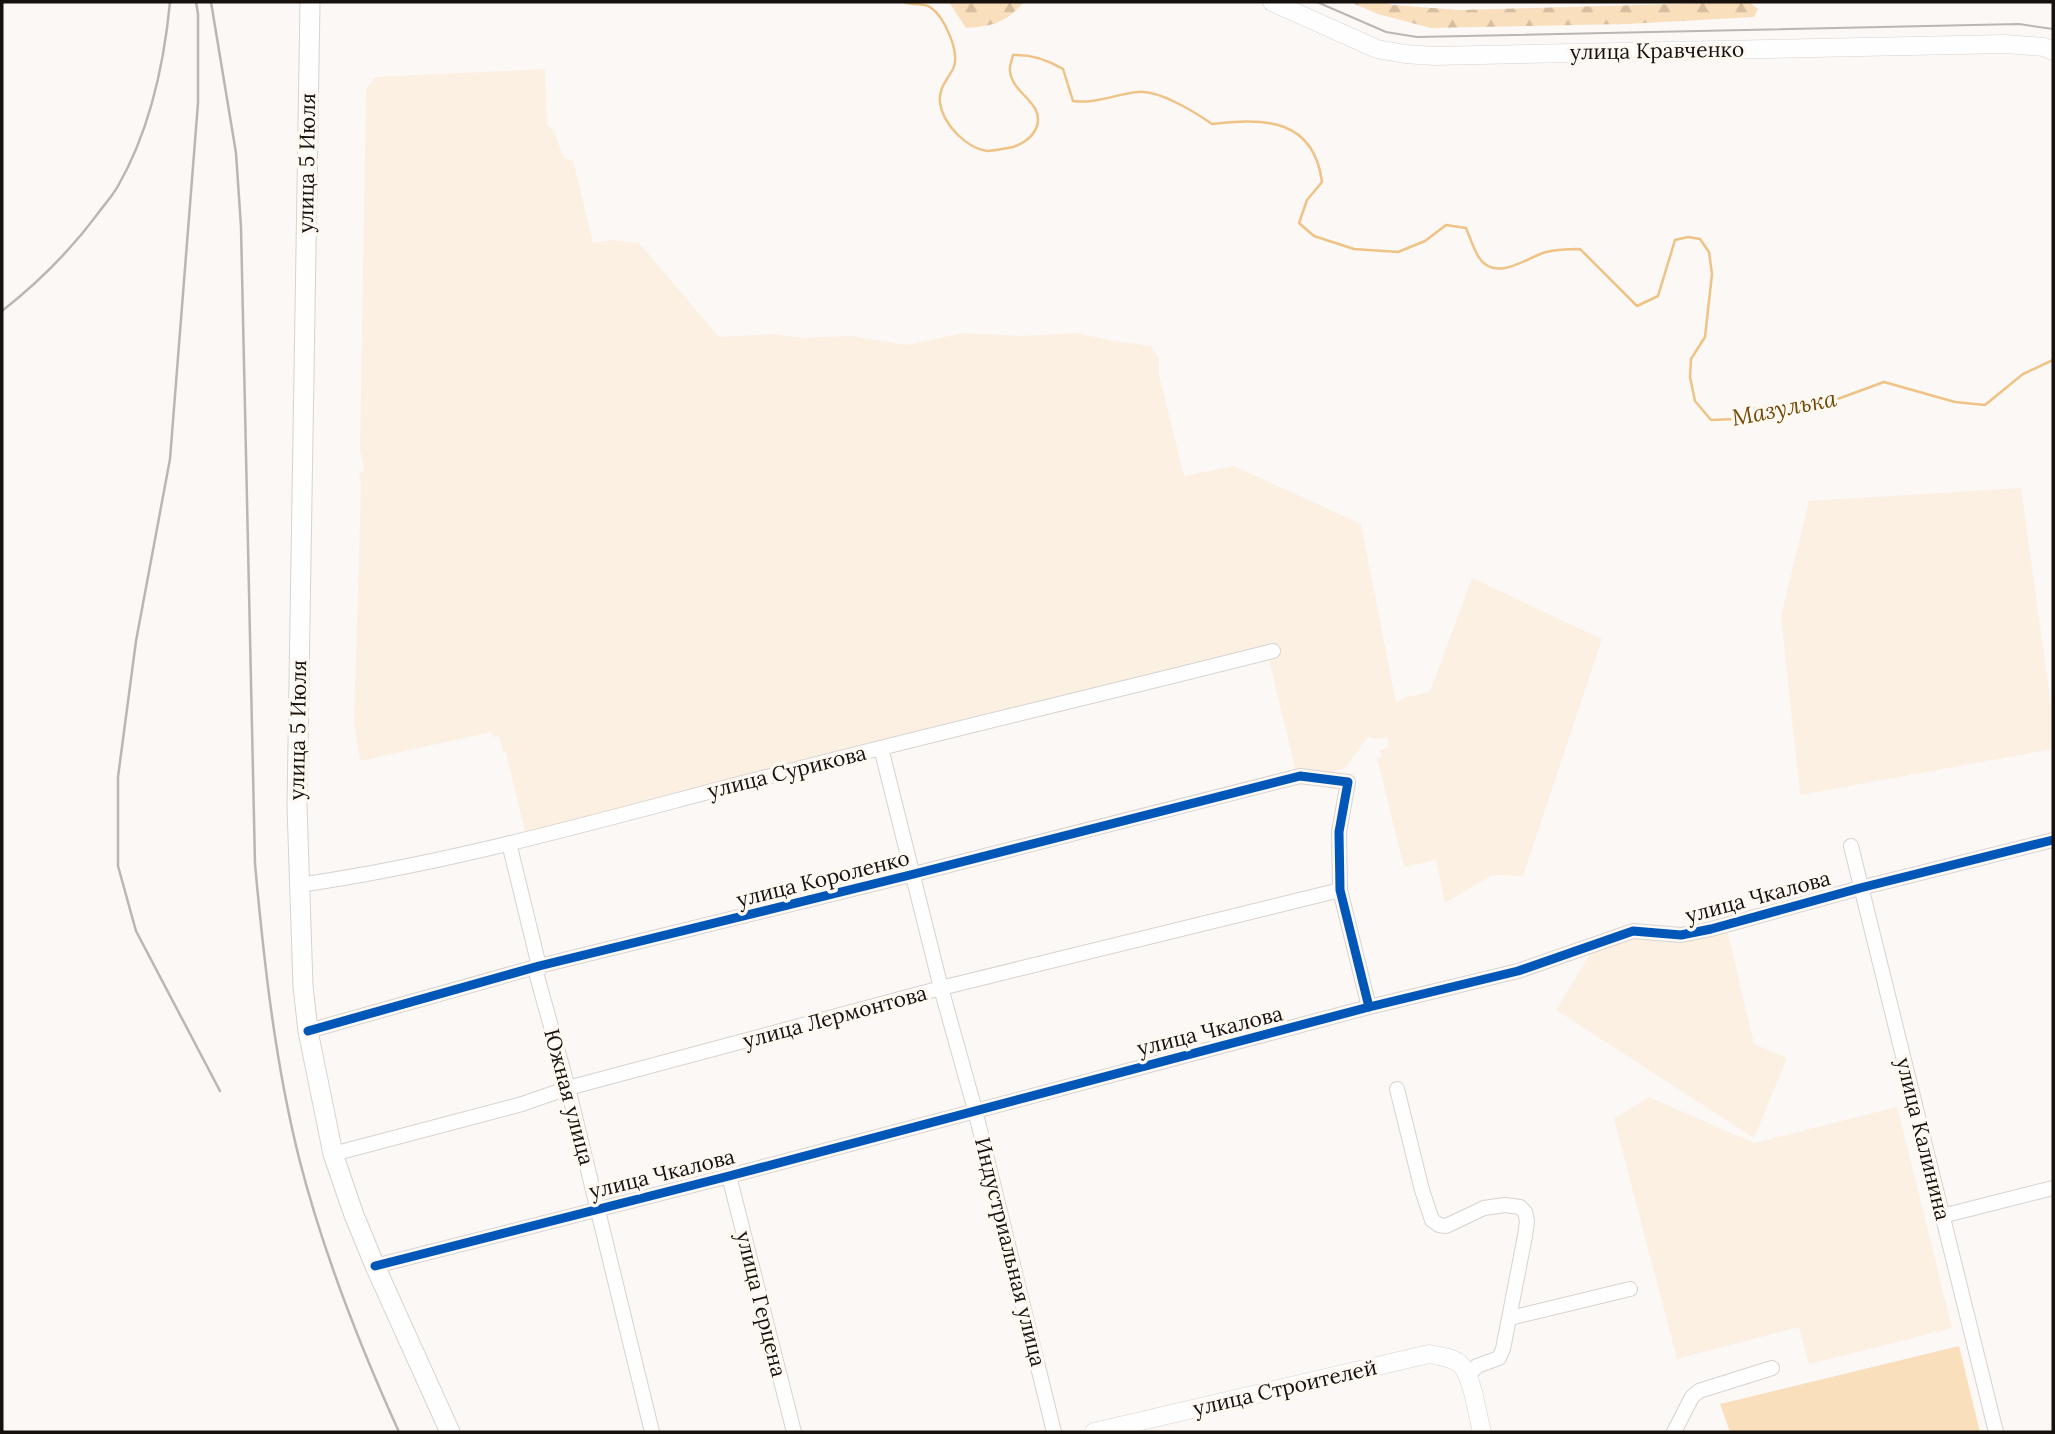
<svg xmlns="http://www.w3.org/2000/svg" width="2055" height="1434" font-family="Lora,serif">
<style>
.built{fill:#fcf0e3}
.forest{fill:url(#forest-firs)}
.pitch{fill:#fadfbd}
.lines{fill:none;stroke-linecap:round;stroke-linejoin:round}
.stream{stroke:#efc286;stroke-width:2.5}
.minor-casing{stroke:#d7d3cf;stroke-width:16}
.major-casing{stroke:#d7d3cf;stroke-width:19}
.highway-casing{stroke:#d7d3cf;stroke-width:21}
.minor{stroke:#fefefe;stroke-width:14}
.major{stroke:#fefefe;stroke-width:18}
.highway{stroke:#fefefe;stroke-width:19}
.tram{stroke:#b9b7b6;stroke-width:2}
.rail{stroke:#b9b7b6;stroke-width:2.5}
.cycleway-casing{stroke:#fef8f2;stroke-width:13}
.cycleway{stroke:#0057b8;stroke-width:9}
.labels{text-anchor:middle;stroke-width:7;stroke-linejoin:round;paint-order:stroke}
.street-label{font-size:21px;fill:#16110c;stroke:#fef8f2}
.water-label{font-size:23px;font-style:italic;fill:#724904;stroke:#fef8f2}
</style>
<defs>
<pattern id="forest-firs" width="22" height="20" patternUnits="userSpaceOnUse" patternTransform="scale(1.75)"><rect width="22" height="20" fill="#fadfbd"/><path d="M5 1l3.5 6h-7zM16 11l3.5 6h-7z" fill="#d6bea1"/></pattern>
</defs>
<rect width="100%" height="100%" fill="#fbf8f5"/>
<g class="built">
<path d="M545 69 547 125 554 131 564 159 573 160 593 243 611 240 639 243 719 337 774 334 801 338 851 336 907 345 963 333 1023 336 1076 333 1114 341 1151 346 1159 359V375L1184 476 1234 466 1361 524 1396 703 1403 698 1430 692 1472 578 1602 639 1523 876 1492 875 1445 903 1436 860 1404 867 1377 758 1382 757 1380 750 1389 747 1387 737 1377 739 1368 737 1345 768 1332 772H1296L1267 651 525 832 506 752H503L499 736 493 737 491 732 360 761 354 722 361 484 359 474 364 471 360 450 366 89 375 77Z"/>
<path d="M2021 488 2053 719V749L1800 795 1781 616 1809 501Z"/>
<path d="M1728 933 1754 1044 1787 1058 1754 1138 1556 1010 1592 951 1647 936 1672 941Z"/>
<path d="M1649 1097 1754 1143 1897 1107 1952 1328 1809 1364 1799 1327 1677 1359 1614 1119Z"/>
</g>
<g class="forest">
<path d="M949 2H1024C1005 23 994 26 966 28Z"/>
<path d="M1350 2H1384L1392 5 1459 10 1749 2 1758 9 1754 17 1627 24 1431 28 1378 14Z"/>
</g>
<path class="pitch" d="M1959 1346 1980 1432H1730L1720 1404Z"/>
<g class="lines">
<path class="stream" d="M904 2C911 5 923 3 930 7 944 16 961 53 953 69 947 80 938 89 940 103 943 124 966 148 987 151 993 151 1002 149 1008 148 1020 146 1033 138 1037 126 1044 102 1012 94 1010 71 1009 67 1012 60 1013 55 1031 54 1048 60 1063 69L1073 101C1096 104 1116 94 1138 92 1159 90 1195 112 1212 124 1264 117 1314 119 1322 182L1307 200 1299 223 1314 236 1354 249 1398 252 1425 241 1446 225 1466 228C1470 237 1474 251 1480 259 1497 282 1528 257 1546 252 1558 249 1568 249 1580 249L1637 306 1658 296 1675 240 1688 237 1700 239 1709 252 1712 274 1705 337 1691 359 1690 377 1695 401 1711 420 1734 419 1750 409 1775 405 1824 404 1884 382 1955 402 1985 405 2023 374 2053 360"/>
<g class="minor-casing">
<g id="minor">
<path d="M881 748 941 988 975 1110 1054 1432"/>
<path d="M509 843 539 966 537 976 568 1088 652 1432"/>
<path d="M1851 846 1996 1432"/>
<path d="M299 885C460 862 617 815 774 775 940 732 1107 693 1273 651"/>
<path d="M308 1031 539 966 914 874 1300 776 1348 782 1339 832 1340 890 1369 1007"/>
<path d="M1397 1089 1422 1190 1432 1220 1439 1225 1446 1226 1484 1208 1505 1205 1520 1207 1525 1212 1527 1221 1525 1236 1503 1349 1499 1358 1477 1366 1468 1376"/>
<path d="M333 1154 522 1104 568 1088 941 988 1340 890"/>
<path d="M729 1176 794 1432"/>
<path d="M1942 1216 2053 1188"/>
<path d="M375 1266 729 1176 1369 1007 1518 971 1633 931 1681 935 1711 929 1860 888 2053 840"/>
<path d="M1510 1318 1630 1289"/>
<path d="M1674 1432 1692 1397 1699 1391 1772 1368"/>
</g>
</g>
<g class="major-casing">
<g id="major">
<path d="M1272 2 1377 49 1405 54 1434 56 2005 44 2044 47 2053 51"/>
<path d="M1094 1432 1429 1354C1439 1356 1452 1357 1460 1364 1473 1376 1477 1415 1482 1432"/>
</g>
</g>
<g class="highway-casing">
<path id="highway" d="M310 2 297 806 303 986 308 1031 333 1154 354 1215 375 1266 450 1432"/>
</g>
<use href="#minor" class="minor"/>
<use href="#major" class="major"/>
<use href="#highway" class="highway"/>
<path class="tram" d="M1317 2 1386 32 1417 37 2019 24 2053 29"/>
<g class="rail">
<path d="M196 2 198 14V103L170 459 136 641 118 777V866L136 931 220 1091"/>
<path d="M211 2 236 153 241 227 255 864C264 962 275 1062 299 1158 323 1252 359 1344 399 1432"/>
<path d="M2 311C39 282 71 250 99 212 105 204 113 195 118 186 150 130 164 65 170 2"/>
</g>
<g class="cycleway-casing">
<g id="cycleway">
<path d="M308 1031 539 966 914 874 1300 776 1348 782 1339 832 1340 890 1369 1007"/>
<path d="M375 1266 729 1176 1369 1007 1518 971 1633 931 1681 935 1711 929 1860 888 2053 840"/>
</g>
</g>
<use href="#cycleway" class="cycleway"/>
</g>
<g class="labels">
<g class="street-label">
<text transform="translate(1657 51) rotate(-1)" y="7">улица Кравченко</text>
<text transform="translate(307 163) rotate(-89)" y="7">улица 5 Июля</text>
<text transform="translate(298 730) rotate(-89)" y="7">улица 5 Июля</text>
<text transform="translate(787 772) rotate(-14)" y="7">улица Сурикова</text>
<text transform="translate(823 879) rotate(-14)" y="7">улица Короленко</text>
<text transform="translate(1758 897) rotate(-15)" y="7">улица Чкалова</text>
<text transform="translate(835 1017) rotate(-15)" y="7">улица Лермонтова</text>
<text transform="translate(1210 1031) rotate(-14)" y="7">улица Чкалова</text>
<text transform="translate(569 1097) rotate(75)" y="7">Южная улица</text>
<text transform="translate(1923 1139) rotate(76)" y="7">улица Калинина</text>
<text transform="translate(662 1174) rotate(-14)" y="7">улица Чкалова</text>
<text transform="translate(1010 1252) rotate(76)" y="7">Индустриальная улица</text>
<text transform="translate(761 1304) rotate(76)" y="7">улица Герцена</text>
<text transform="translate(1285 1388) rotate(-13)" y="7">улица Строителей</text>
</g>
<g class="water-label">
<text transform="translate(1784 408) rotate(-11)" y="8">Мазулька</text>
</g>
</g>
<rect width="2055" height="1434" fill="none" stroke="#16110c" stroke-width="7"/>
</svg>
